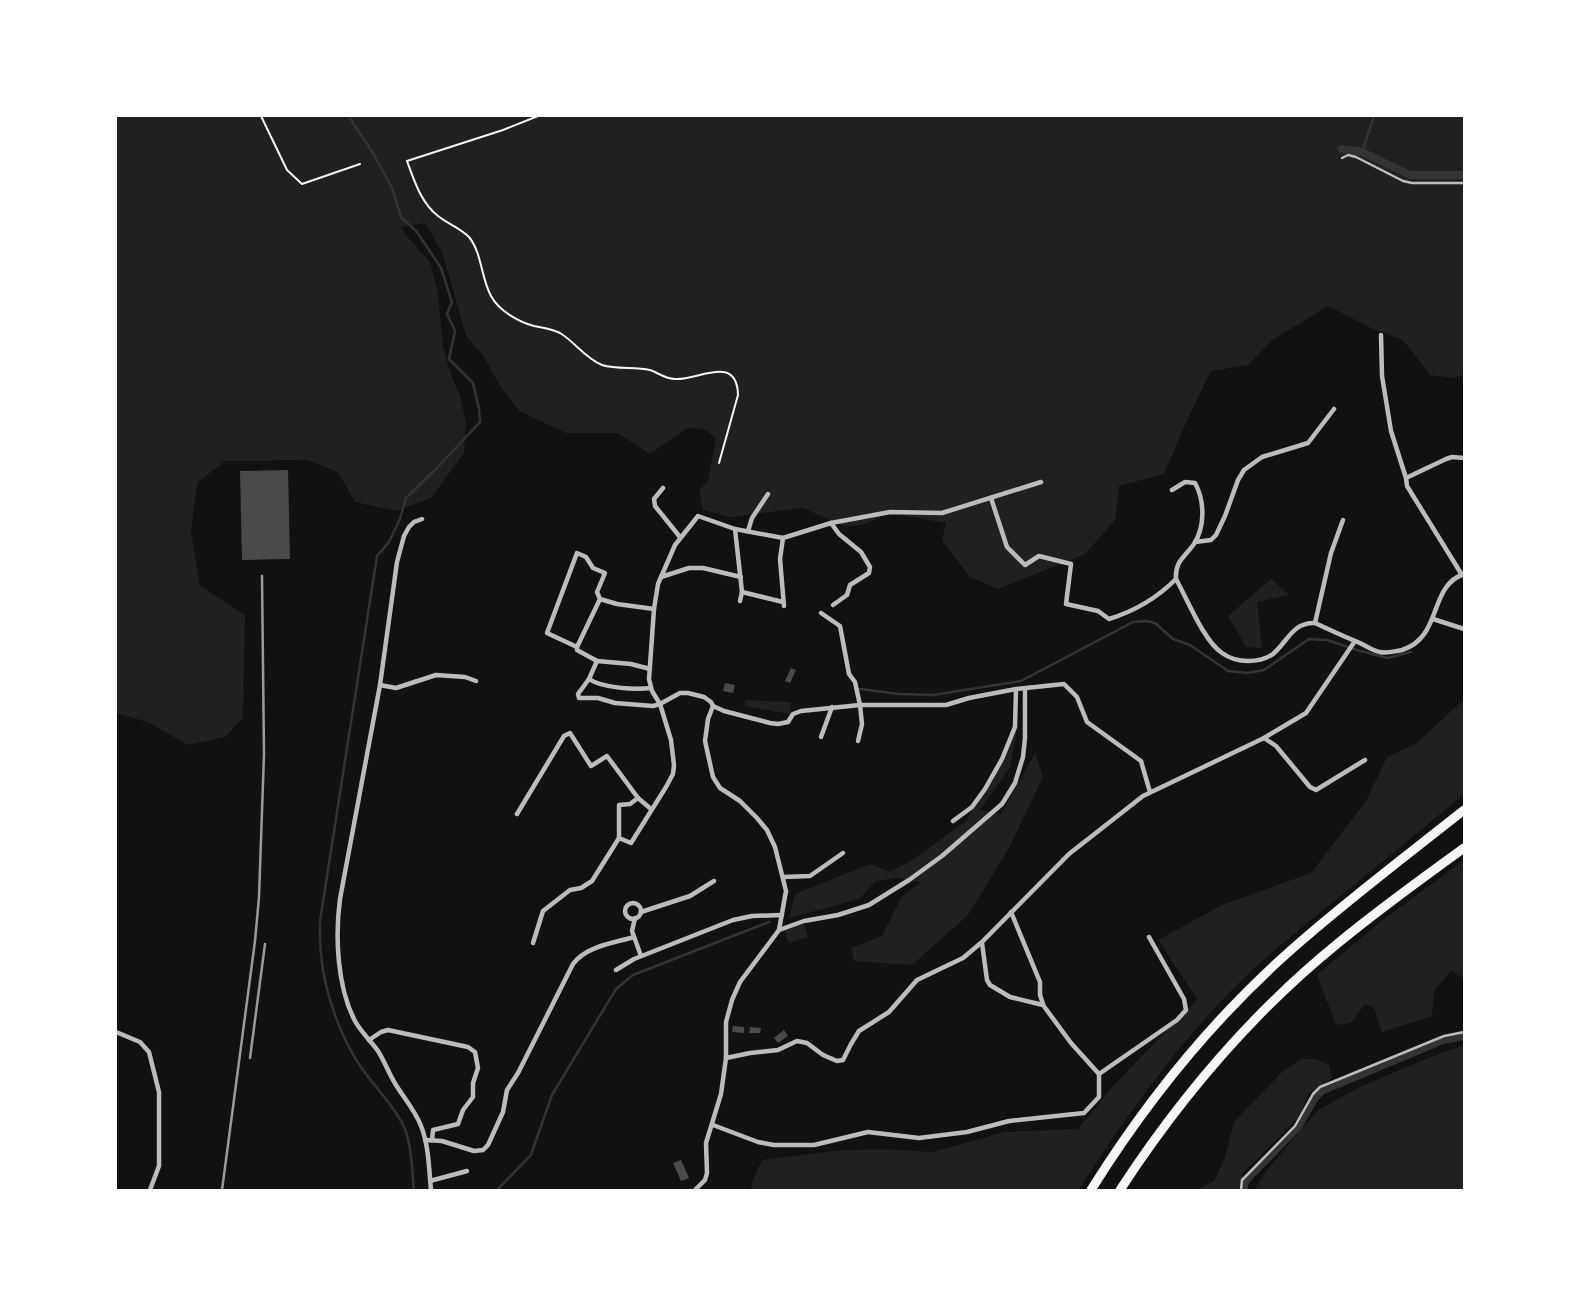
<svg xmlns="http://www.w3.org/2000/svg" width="1580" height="1306" font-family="'Sofia Sans Condensed',sans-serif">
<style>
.green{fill:#202020}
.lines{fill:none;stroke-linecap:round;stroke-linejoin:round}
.stream{stroke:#333;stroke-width:2.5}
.canal{stroke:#333;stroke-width:8}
.building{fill:#4a4a4a}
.path{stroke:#f5f5f5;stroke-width:2}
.service{stroke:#bcbcbc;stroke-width:2.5}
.minor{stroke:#bcbcbc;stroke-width:4.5}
.motorway{stroke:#f5f5f5;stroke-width:9}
.rail{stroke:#9a9a9a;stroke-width:2.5}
</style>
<rect width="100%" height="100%" fill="#111"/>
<g class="green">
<path d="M116 116H1464V375L1454 378 1430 375 1403 340 1371 328 1328 306 1271 341 1248 365 1211 371 1189 416 1164 474 1119 486 1115 520 1085 554 998 589 970 577 942 540 946 523 890 513 862 525 844 526 803 508 730 517 703 510 699 491 708 480 716 438 705 430 689 427 650 454 617 433H566L519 411 502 389 482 354 466 336 442 252 425 223 401 227 410 240 430 262 438 293 443 347 451 375 460 396 466 423 464 453 431 498 396 511 355 502 338 472 307 460 225 461 197 483 191 531 200 586 245 615 243 718 225 737 188 745 148 722 116 713Z"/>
<path d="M1271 579 1289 595 1257 602 1262 648 1246 647 1228 616Z"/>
<path d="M1464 699V794C1422 829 1380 864 1338 898 1299 930 1260 960 1226 996 1168 1057 1123 1120 1079 1190H751L752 1182 762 1160 833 1151 881 1149 932 1152 1005 1132 1078 1129 1114 1085 1197 999 1158 940 1222 905 1311 873 1366 801 1387 757 1417 743Z"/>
<path d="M745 700 791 702 790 714 745 706Z"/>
<path d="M1017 730 1010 767 980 810 1001 814 1035 753 1043 777 1009 848 968 915 912 965 854 961 851 948 882 936 901 898 921 882 896 878 876 881 859 899 789 918 795 894 870 864 890 872 912 860 966 821Z"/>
<path d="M1464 860V979L1451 971 1434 991 1432 1016 1382 1032 1374 1008 1365 1004 1351 1023 1336 1025 1317 975 1379 923Z"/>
<path d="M804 924 808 937 789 943 784 930Z"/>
<path d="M1464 1045V1190H1256L1255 1188 1272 1164 1318 1110 1360 1087 1428 1058Z"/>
<path d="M1302 1059H1316L1329 1065 1332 1078 1307 1095 1301 1115 1243 1173 1240 1190H1197L1214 1181 1224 1160 1234 1122 1283 1071Z"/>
</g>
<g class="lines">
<g class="stream">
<path d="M349 116 351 120 373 153 392 188 401 217 417 232 441 268 452 302 447 314 455 331 449 359 473 383 479 409 480 422 436 469 406 498 400 519 389 542 377 556 320 921C320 932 320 943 321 954 324 991 341 1040 363 1070 376 1088 399 1112 406 1132 412 1148 412 1173 414 1190"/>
<path d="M1362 152 1374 116"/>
<path d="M860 689 899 694 933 695 1021 681 1133 622 1146 621 1155 623 1173 639 1190 645 1228 671 1248 673 1264 670 1309 639 1327 640 1357 650 1387 658 1411 652"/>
<path d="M497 1190 531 1155 552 1095 616 989 633 975 769 922"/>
</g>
<g class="canal">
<path d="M1342 149 1362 152 1410 175H1464"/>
<path d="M1244 1190V1185L1246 1180 1298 1127 1314 1099 1321 1091 1443 1040 1464 1036"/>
</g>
</g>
<g class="building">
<path d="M288 470 290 559 242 560 240 471Z"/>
<path d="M791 668 796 670 790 683 785 681Z"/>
<path d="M725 683 735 685 733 693 723 691Z"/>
<path d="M733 1026 744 1027V1033L732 1032Z"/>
<path d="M750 1027 761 1028 760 1033H749Z"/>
<path d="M784 1030 788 1036 778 1043 774 1038Z"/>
<path d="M681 1160 689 1178 681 1181 673 1163Z"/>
</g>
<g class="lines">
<g class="path">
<path d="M261 116 287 170 302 184 360 164"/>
<path d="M538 116 503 130 407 161C414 180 421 203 438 216 448 224 460 228 469 237 482 253 481 278 491 296 499 311 519 322 534 326 543 328 552 329 560 333 575 342 585 358 602 365 618 370 635 366 650 370 659 373 665 379 675 379 697 381 737 353 738 395L719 463"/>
</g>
<g class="service">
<path d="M1342 158 1348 155 1356 157 1403 181 1412 183H1464"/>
<path d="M1241 1190 1242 1180 1246 1176 1295 1126 1313 1094 1320 1087 1444 1036 1464 1032"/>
</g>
<g class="minor">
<path d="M1381 335 1382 376 1391 431 1406 478 1407 486 1462 575"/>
<path d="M1406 478 1446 459 1452 457 1464 458"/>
<path d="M663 488 654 499 655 506 680 537"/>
<path d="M1172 490 1185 482 1195 483C1205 501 1205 527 1194 544 1184 558 1175 561 1176 579 1187 599 1204 641 1222 653 1229 658 1239 661 1248 661 1256 661 1266 659 1273 654 1288 641 1293 622 1315 623 1330 630 1345 637 1360 643 1366 646 1374 651 1380 652 1387 654 1395 651 1402 650 1443 637 1428 586 1464 574"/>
<path d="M991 498 1007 547 1025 565 1039 556 1071 564 1066 604 1098 611 1109 619C1135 611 1157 598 1176 579"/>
<path d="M422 519 414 522 409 527 404 536 397 562 380 685 340 899C335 936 337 987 355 1021 361 1032 371 1041 378 1051 385 1062 389 1074 396 1085 404 1098 416 1112 421 1126 429 1146 429 1170 431 1190"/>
<path d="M831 523 839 534 861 552 870 567 869 573 850 585 847 595 833 605"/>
<path d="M735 529 742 592 740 601"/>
<path d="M748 531 752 518 768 494"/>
<path d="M783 538 780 559 784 606"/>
<path d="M1195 542 1211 540 1216 535 1225 516 1238 480 1244 470 1262 457 1308 443 1334 409"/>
<path d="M661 577 689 568H703L741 577"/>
<path d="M742 592 783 602"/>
<path d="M600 599 597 592 605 573 593 568 586 557 577 553 547 633 577 647 600 599 617 604 654 609"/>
<path d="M821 613 840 626 849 674 855 682 860 705 862 724 858 741"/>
<path d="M1433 619 1464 629"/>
<path d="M1315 623 1331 553 1343 520"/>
<path d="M577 647V650L597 661"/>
<path d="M650 669 631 664 597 661 589 679C602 688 635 690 651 688"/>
<path d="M589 679 578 694 579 698H598L615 703 653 706 660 704 680 693H688L704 697 711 702 713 706 724 711 770 723 778 724 788 722 793 714 801 711 860 705H946L969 698 1016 689 1064 684 1077 697 1087 722 1141 761 1150 792"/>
<path d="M380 685 396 688 436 675 465 677 476 681"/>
<path d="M821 737 832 707"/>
<path d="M1264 738 1276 746 1310 787 1316 790 1365 760"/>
<path d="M517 814 564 736 570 733 591 766 607 756 638 798 651 809"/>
<path d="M953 821 972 807 985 789 1002 759 1015 727 1016 689"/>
<path d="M619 838 631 843 666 787 673 774 674 765 671 740 660 704 652 691 649 679 654 609 658 584 675 545 698 516 735 529 783 538 831 523 890 512 942 513 1041 482"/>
<path d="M783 877 810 876 843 853"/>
<circle cx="633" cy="911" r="8"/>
<path d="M641 912 690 896 714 881"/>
<path d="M1011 912 1040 982V995L1043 1004"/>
<path d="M635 918 632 931 641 956"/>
<path d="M779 930 804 921 838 915 869 905 909 880 942 856 1002 804 1015 783 1023 757 1025 738V689"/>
<path d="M533 943 543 911 570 890 581 888 592 881 619 838V805L630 804 638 798"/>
<path d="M616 970 634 959 733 920 752 916 782 915"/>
<path d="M116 1032 140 1042 149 1052 159 1092V1166L150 1190"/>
<path d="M369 1040 381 1032 388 1030 468 1047 475 1052 478 1068 473 1083V1097L463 1110 458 1124 433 1130 432 1140"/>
<path d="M726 1058 750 1053 778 1050 797 1041 807 1043 823 1055 837 1061 843 1060 851 1044 859 1031 889 1012 917 980 963 958 982 942 1069 854 1143 796 1264 738 1306 713 1355 641"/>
<path d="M1099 1074 1177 1020 1186 1010 1184 999 1149 937"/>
<path d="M713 1125 758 1142 774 1145H814L868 1132 919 1138 967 1132 1009 1121 1084 1113 1099 1097V1074L1071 1043 1043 1005 1010 997 990 985 987 980 982 943"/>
<path d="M425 1140 442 1141 474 1151 483 1150 488 1145 503 1112 507 1090 518 1073 573 964C586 946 614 943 634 937"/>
<path d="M430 1181 467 1171"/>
<path d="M695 1190 705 1180 707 1173 706 1143 721 1094 726 1058V1022L732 1000 740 982 779 930 786 891 775 847 767 830 757 818 740 801 720 788 713 777 705 741 708 719 713 706"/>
</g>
<g class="motorway">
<path d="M1091 1190C1146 1102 1213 1019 1291 950 1346 901 1406 856 1464 810"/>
<path d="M1120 1190C1180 1098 1251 1014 1337 944 1378 910 1421 879 1464 848"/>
</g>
<g class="rail">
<path d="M250 1058 265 944"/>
<path d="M222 1190 255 941 259 897 264 754 262 576"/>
</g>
</g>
<rect width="1580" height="1306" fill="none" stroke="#ffffff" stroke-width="234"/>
</svg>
